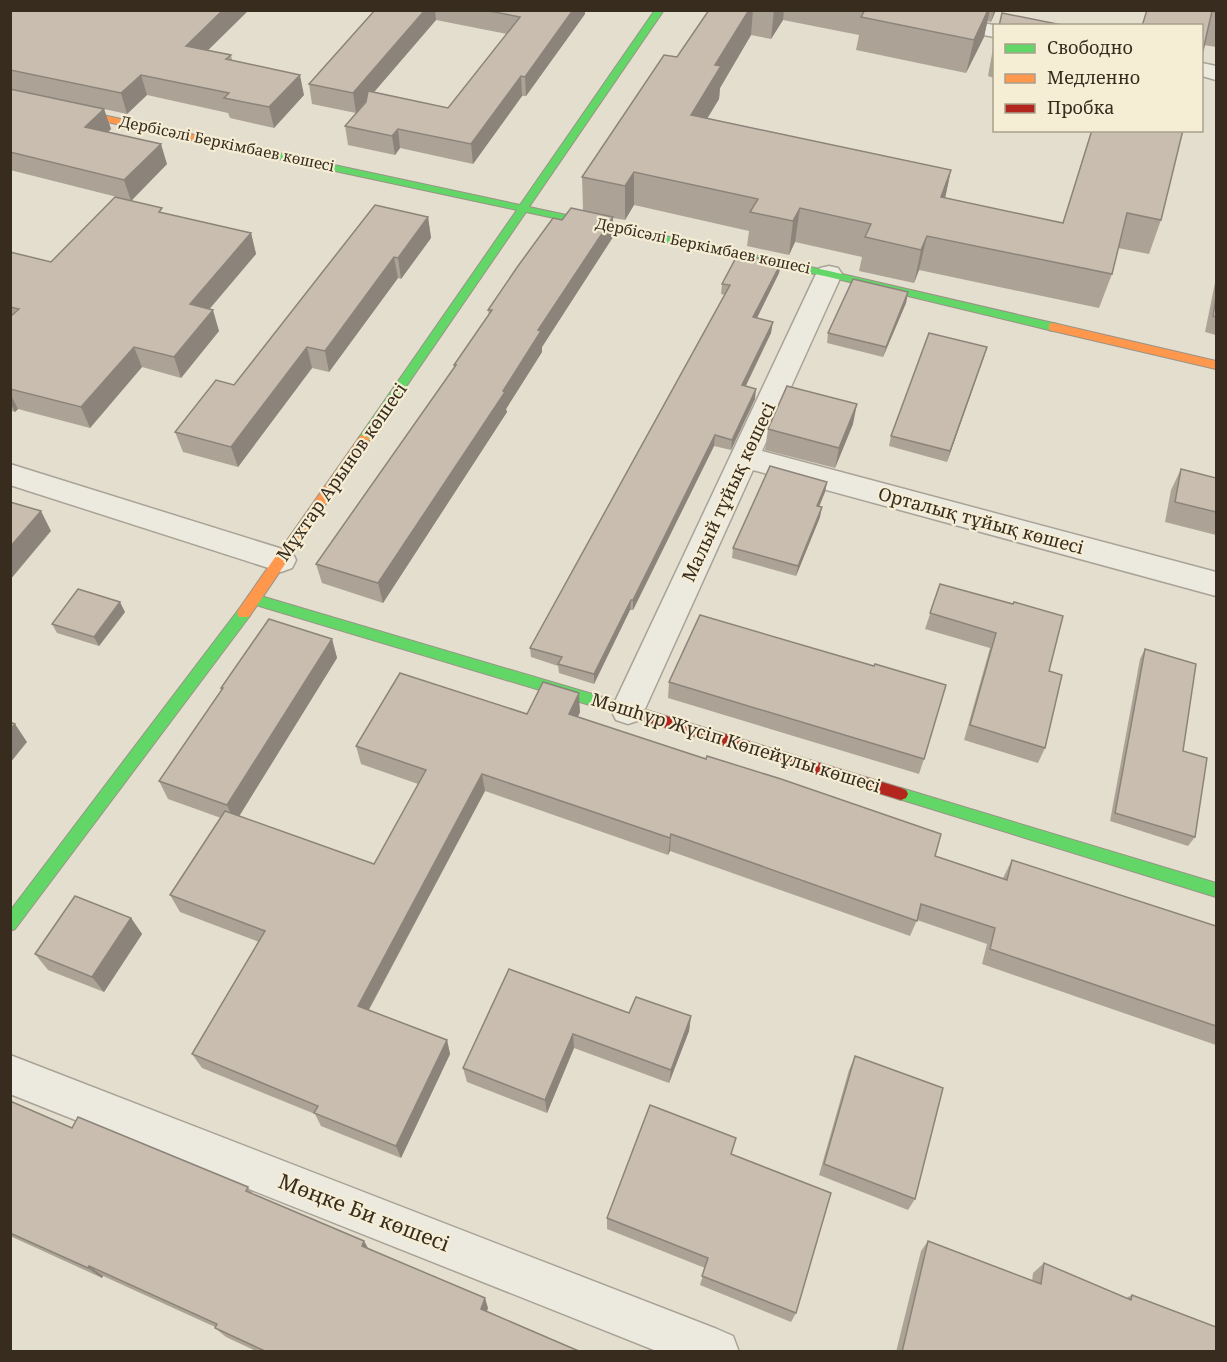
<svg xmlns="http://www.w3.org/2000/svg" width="1227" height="1362" font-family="'Noto Serif',serif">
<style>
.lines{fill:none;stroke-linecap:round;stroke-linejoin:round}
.street-casing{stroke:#a9a397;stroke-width:3}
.fast-casing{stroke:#999386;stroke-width:2}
.slow-casing{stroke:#999386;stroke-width:2}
.jam-casing{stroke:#999386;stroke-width:2}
.street{fill:#ece9df;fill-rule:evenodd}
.fast{fill:#63d668;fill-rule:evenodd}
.slow{fill:#ff974d;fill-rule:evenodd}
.jam{fill:#b3261e;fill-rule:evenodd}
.wall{fill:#aca396;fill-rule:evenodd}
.shaded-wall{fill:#8c847a}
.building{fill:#c8bdaf;stroke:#8c847a;stroke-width:1.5}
.labels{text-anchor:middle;stroke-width:4.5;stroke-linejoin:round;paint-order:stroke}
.far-street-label{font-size:15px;fill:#382c1f;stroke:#f5edd4}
.street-label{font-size:18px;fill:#382c1f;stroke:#f5edd4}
.near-street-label{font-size:21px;fill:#382c1f;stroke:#f5edd4}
</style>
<rect width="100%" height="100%" fill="#e4dece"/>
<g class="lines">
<g class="street-casing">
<g id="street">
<path d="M875 10H920L998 26H994V37L885 16 878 14Z"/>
<path d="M1202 63 1216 66V80L1202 76Z"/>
<path d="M829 266 838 268 842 274 762 451 1216 572V596L753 470 640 720 628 724 616 720 611 710 816 274 820 268Z"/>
<path d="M10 464 292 552 296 560 292 568 281 572 10 485Z"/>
<path d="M10 1055 717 1329 733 1336 739 1352H659L10 1094Z"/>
</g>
</g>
<g class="fast-casing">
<g id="fast">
<path d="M655 10H664L529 207 829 271 1053 323 1057 324V330L1053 331 829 277 526 212 368 442H360L358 439 360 436 517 210 246 152 241 149 246 146 520 205Z"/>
<path d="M254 594 643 709 648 711 650 715 648 719 643 721 249 603 248 599 249 595Z"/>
<path d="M244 608 249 609 251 613 249 617 15 929 10 931V911L239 609Z"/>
<path d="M901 788 1216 883V897L896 798 894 794 896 790Z"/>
</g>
</g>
<g class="slow-casing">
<g id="slow">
<path d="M10 95 246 146 251 149 246 152 10 101Z"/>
<path d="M1053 323 1216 361V369L1049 330V324Z"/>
<path d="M364 435 370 439 368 442 249 617H239L237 613 239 609 360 436Z"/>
</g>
</g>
<g class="jam-casing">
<path id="jam" d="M643 709 901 788 906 790 908 794 906 798 901 800 638 719 636 715 638 711Z"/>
</g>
<use href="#street" class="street"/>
<use href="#fast" class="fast"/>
<use href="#slow" class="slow"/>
<use href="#jam" class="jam"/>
</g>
<g class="wall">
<path d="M10 10 231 55 232 60 304 95 274 128 230 118 228 113 147 95 127 114 104 109 111 129 108 132 167 164 131 201 164 213 251 233 256 254 209 309 219 331 181 378 142 367 90 428 18 409 15 412 10 410V252L51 262 121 198 10 170Z"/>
<path d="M375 10H585V14L526 96H522L473 164 400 148 395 155 348 145 345 126 356 113 312 104 309 84ZM436 20 507 34 448 108 374 92Z"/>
<path d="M709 10H996L991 22 987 21 984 37 966 73 856 50 859 35 783 20 771 39 751 35 720 88 719 99 707 118 951 170 945 198 1063 223 1092 130 1161 220 1149 254 1118 248 1112 274 1099 308 919 270 914 283 859 271 862 257 795 242 789 255 747 246 749 231 634 205 625 220 613 218V237L542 347V352L506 409 507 412 383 603 322 583 316 564 455 367 454 365 489 315 488 310 562 220 583 210 582 177 677 57Z"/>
<path d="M1216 10V47L1204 45 1142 26Z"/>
<path d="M994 43V78L988 76Z"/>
<path d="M428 217 431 238 401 279 398 278 329 372 312 368 238 467 183 452 175 432 234 385Z"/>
<path d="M781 263 779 273 757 318 771 333 746 386 755 399 731 450 714 446 633 610H630L594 684 559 673 558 666 531 657 530 648 725 295 721 294 722 284Z"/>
<path d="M1216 278V335L1205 332Z"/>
<path d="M908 292 906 303 883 357 827 343 828 333Z"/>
<path d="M987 347 947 462 889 446 891 436Z"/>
<path d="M853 424 835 468 765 450 768 429Z"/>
<path d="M1181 469 1216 478V535L1165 522 1171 490Z"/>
<path d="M827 482 825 492 819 507 820 517 796 576 732 558 733 548Z"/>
<path d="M940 584 1049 671 1045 748 1038 763 964 740 990 648 925 629Z"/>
<path d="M125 612 99 646 57 633 52 624Z"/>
<path d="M332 639 337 658 239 816 374 864 418 784 361 764 356 746 527 714 580 712 578 717 935 856 1003 878 1012 860 1216 926V1045L982 964 987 944 917 920 910 936 670 851 668 855 485 791 369 1010 447 1040 450 1054 401 1158 321 1126 315 1114 202 1068 192 1054 259 942 180 912 170 895 221 818 168 799 159 781 222 690 221 688Z"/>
<path d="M1145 649 1183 751 1195 837 1188 846 1110 821 1140 659Z"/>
<path d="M874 666 924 759 919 774 668 698 669 682Z"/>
<path d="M131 918 142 934 104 992 48 970 35 954Z"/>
<path d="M629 1013 691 1016 689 1031 669 1083 574 1048 547 1113 467 1082 463 1068Z"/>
<path d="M855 1056 915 1199 908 1210 819 1175 849 1070Z"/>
<path d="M10 1101 72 1128 248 1187 253 1194 364 1241 368 1248 488 1308 487 1311 581 1352H258L226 1337 215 1328V1327L103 1276 102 1278 10 1236Z"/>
<path d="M732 1154 796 1313 791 1322 700 1285 705 1268 607 1229V1218Z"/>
<path d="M928 1241 1032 1281 1033 1273 1044 1263 1126 1298 1132 1295 1216 1352H896L921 1251Z"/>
</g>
<g class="shaded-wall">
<path d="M223 10H249L192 66 186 46Z"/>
<path d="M425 10H435L436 20 356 113 353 93Z"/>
<path d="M573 10H585V14L526 96 525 77Z"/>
<path d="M749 10H753L751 35 720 88 719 99 689 149 691 115 715 65Z"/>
<path d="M774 10H784L783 20 771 39Z"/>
<path d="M988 10H990L984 37 966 73 974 40Z"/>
<path d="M994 10H996L991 22Z"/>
<path d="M141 75 147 95 127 114 121 93Z"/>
<path d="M300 75 304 95 274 128 269 107Z"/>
<path d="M521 76 522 96 473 164 471 144Z"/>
<path d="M104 109 111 129 92 147 85 127Z"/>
<path d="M398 129 400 148 395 155 392 136Z"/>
<path d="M161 144 167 164 131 201 124 180Z"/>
<path d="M951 170 944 203 941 197Z"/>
<path d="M634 172V205L625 220V186Z"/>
<path d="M800 208 795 242 789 255 793 221Z"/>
<path d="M428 217 431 238 401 279 398 258Z"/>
<path d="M613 217V237L542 347V352L506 409 507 412 383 603 378 583 503 391 538 330Z"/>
<path d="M251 233 256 254 196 325 190 304Z"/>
<path d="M927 236 919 270 914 283 921 250Z"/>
<path d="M394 257 398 278 329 372 325 351Z"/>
<path d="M781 263 779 273 752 328 753 317Z"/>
<path d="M908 292 906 303 883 357 886 347Z"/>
<path d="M213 310 219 331 181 378 174 357Z"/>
<path d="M773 322 771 333 741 395 742 385Z"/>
<path d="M134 347 142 367 90 428 81 407Z"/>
<path d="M307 347 312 368 238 467 231 447Z"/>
<path d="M987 347 984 357 947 462 950 451Z"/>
<path d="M756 389 755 399 731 450 732 440Z"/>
<path d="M10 393 18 409 15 412 10 402Z"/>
<path d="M857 404 853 424 835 468 839 448Z"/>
<path d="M715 435 714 446 633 610V600Z"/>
<path d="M827 482 825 492 815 516 817 506Z"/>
<path d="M822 507 820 517 796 576 798 566Z"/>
<path d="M41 511 51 531 10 580V547Z"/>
<path d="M631 600 630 610 594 684V674Z"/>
<path d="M120 602 125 612 99 646 94 637Z"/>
<path d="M332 639 337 658 235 823 227 805Z"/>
<path d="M579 693 580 712 570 732 569 714Z"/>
<path d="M15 724 27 742 10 763V729Z"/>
<path d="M482 774 485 791 363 1020 358 1006Z"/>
<path d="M671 834 670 851 668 855 670 838Z"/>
<path d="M131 918 142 934 104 992 92 977Z"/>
<path d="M691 1016 689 1031 669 1083 671 1070Z"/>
<path d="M573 1034 574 1048 547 1113 545 1100Z"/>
<path d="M447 1040 450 1054 401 1158 396 1146Z"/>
<path d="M364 1241 370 1252 362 1246Z"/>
<path d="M89 1266 103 1276 102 1278 88 1268Z"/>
<path d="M485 1298 488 1308 484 1318 481 1309Z"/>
</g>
<g class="building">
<path d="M10 10H223L186 46 231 55 226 59 300 75 269 107 224 98 229 93 141 75 121 93 10 70Z"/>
<path d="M375 10H425L353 93 309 84Z"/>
<path d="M484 10H573L525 77 521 76 471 144 398 129 392 136 345 126 366 102 368 91 448 108 520 17Z"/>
<path d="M709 10H749L715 65 721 66 691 115 951 170 941 197 1063 223 1092 130H1183L1161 220 1127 213 1112 274 927 236 921 250 865 237 871 224 800 208 793 221 750 212 758 199 634 172 625 186 582 177 664 55 677 57Z"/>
<path d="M865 10H988L974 40 861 17Z"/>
<path d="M1147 10H1216V12L1212 11 1202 55V26H1142Z"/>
<path d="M1002 13 1067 26H999Z"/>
<path d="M10 89 104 109 85 127 161 144 124 180 10 152Z"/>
<path d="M115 197 162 208 159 212 251 233 190 304 213 310 174 357 134 347 81 407 10 389V317L19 309 10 307V252L51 262Z"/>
<path d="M375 205 428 217 398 258 394 257 325 351 307 347 231 447 175 432 216 380 234 385Z"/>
<path d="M571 208 613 217 538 330 541 331 503 391 505 392 378 583 316 564 456 365H454L492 310H488L518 266 553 218 562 220Z"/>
<path d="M738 254 781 263 753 317 773 322 742 385 756 389 732 440 715 435 633 600H631L594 674 558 664 562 657 530 648 730 285 722 284Z"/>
<path d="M853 279 908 292 886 347 828 333Z"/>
<path d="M1216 297V317L1213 316Z"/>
<path d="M929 333 987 347 950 451 891 436Z"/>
<path d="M787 386 857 404 839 448 768 429Z"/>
<path d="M770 466 827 482 817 506 822 507 798 566 733 548Z"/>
<path d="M1181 469 1216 478V512L1175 502Z"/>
<path d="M10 502 41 511 10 547Z"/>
<path d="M940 584 1013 604 1014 602 1063 616 1049 671 1062 675 1045 748 970 725 996 633 930 613Z"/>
<path d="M78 589 120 602 94 637 52 624Z"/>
<path d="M700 615 874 666 875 664 946 685 924 759 669 682Z"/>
<path d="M269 619 332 639 227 805 159 781 223 688H221Z"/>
<path d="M1145 649 1196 664 1183 751 1207 758 1195 837 1115 813Z"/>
<path d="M400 673 527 714 543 682 579 693 569 714 706 759 707 756 781 779 941 834 935 856 1007 880 1012 860 1216 926V1026L990 949 995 928 921 904 917 921 671 834 670 838 482 774 358 1006 447 1040 396 1146 314 1113 318 1106 192 1054 265 931 170 895 225 811 374 864 426 770 356 746Z"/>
<path d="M10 722 15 724 10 729Z"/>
<path d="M75 896 131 918 92 977 35 954Z"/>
<path d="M509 969 629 1013 636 997 691 1016 671 1070 573 1034 545 1100 463 1068Z"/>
<path d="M855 1056 943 1088 915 1199 824 1164Z"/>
<path d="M10 1101 72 1128 78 1117 248 1187 246 1191 364 1241 362 1246 485 1298 481 1309 581 1352H267L215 1328 217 1324 89 1266 88 1268 10 1233Z"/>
<path d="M650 1105 736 1138 731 1154 831 1193 796 1313 702 1276 708 1258 607 1218Z"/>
<path d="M928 1241 1041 1284 1044 1263 1131 1300 1132 1295 1216 1327V1352H902Z"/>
</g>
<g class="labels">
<g class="far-street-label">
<text transform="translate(227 144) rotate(12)" y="5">Дербісәлі Беркімбаев көшесі</text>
<text transform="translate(703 246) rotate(12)" y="5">Дербісәлі Беркімбаев көшесі</text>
</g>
<g class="street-label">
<text transform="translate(342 472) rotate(-55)" y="6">Мұхтар Арынов көшесі</text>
<text transform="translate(729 492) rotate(-65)" y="6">Малый тұйық көшесі</text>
<text transform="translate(981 521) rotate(15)" y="6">Орталық тұйық көшесі</text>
<text transform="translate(736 743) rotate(17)" y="6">Мәшһүр Жүсіп Көпейұлы көшесі</text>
</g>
<g class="near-street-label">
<text transform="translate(364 1213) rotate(21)" y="7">Мөңке Би көшесі</text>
</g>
</g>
<rect width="1227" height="1362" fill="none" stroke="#382c1f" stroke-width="24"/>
<rect x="993" y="24" width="210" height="108" fill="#f5edd4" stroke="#a9a08c" stroke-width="1.5"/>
<rect x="1005" y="44" width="30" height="9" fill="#63d668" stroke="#a9a08c" stroke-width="1.5"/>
<text x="1047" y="54" font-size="18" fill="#382c1f">Свободно</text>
<rect x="1005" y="74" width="30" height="9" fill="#ff974d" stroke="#a9a08c" stroke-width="1.5"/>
<text x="1047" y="84" font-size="18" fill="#382c1f">Медленно</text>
<rect x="1005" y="104" width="30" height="9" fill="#b3261e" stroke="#a9a08c" stroke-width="1.5"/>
<text x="1047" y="114" font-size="18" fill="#382c1f">Пробка</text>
</svg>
